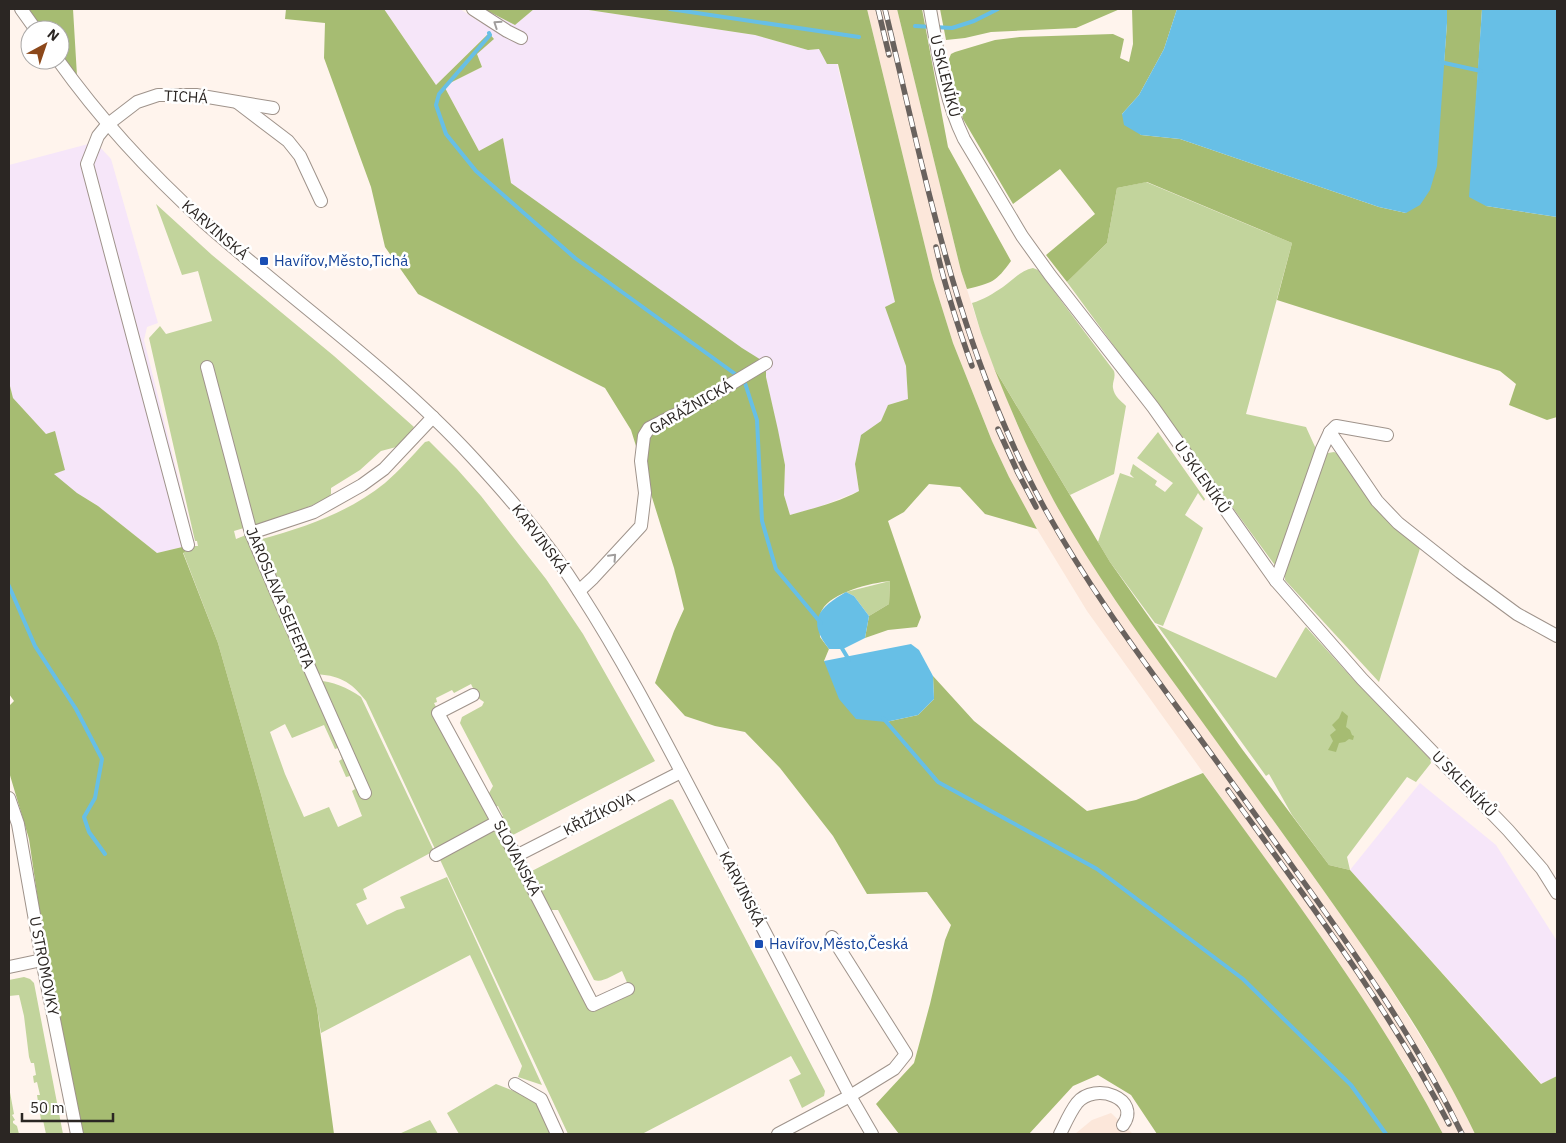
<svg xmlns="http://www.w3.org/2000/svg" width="1566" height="1143" font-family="'IBM Plex Sans',sans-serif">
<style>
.industrial{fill:#f6e6f9}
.built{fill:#fce7da}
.green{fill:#c2d49c;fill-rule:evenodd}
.forest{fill:#a6bc72}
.water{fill:#67bfe6}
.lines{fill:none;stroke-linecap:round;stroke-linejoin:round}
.stream{stroke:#67bfe6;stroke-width:4}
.minor-casing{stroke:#9f938b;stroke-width:14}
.minor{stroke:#fff;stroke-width:12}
.rail-casing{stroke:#69625e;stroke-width:5.5}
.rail{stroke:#fff;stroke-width:4;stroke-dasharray:11;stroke-linecap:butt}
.oneway{stroke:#a09d9c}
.transit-dot{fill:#1a4fb4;stroke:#fff;stroke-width:2}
.labels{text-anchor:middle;stroke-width:5;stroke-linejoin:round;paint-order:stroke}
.street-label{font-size:15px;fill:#2b2623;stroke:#fff}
.transit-label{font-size:15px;fill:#164399;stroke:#fff;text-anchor:start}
</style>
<rect width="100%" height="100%" fill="#fff4ed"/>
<g class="industrial">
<path d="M384 9H460L481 23 490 13 515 25 534 9H582L755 35 808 50 819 49 837 64 895 302 887 306 906 366 908 399 888 405 881 421 861 436 855 464 859 491 819 507 790 515 784 495 785 465 766 377V364L762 366 511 183 503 138 479 151 444 86 482 67 477 54 494 39 489 33 436 85Z"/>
<path d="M92 143 97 144 111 159 158 323 147 327 144 340 195 544 157 553 98 506 77 493 53 474 46 434 13 398 9 382V165Z"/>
<path d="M1420 783 1496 845 1557 941V1076L1542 1084 1350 870Z"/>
</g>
<g class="built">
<path d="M867 9H897L961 271 981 333 1019 429 1055 502 1112 595 1356 936 1384 978 1449 1082 1475 1134H1443L1405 1065 1332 952 1087 611 1029 516 1009 477 992 441 953 343 933 279Z"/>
<path d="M1111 1113 1133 1134H1075L1092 1120Z"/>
</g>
<g class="green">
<path d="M1146 182 1292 243 1246 414 1306 427 1316 449 1277 568 1067 282 1107 243 1117 188Z"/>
<path d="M156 204 212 255 334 356 414 427 400 446 381 451 360 470 331 488V494L328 499 290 514 234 531 236 539 251 533 316 680C333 682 347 687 361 697L434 851 363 889 367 899 356 904 367 925 397 910 405 908 400 897 447 877 542 1085 518 1077 522 1066 470 955 321 1033 317 1008 261 794 218 643 183 552 193 546H198L197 541H195L149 338 160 326 166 334 212 321 198 271 182 275ZM285 724 292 738 324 725 335 749 338 748 342 759 339 761 346 777 350 776 355 789 352 791 362 816 338 827 329 807 304 817 285 774 270 732Z"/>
<path d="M1033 268 1038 270 1114 371C1116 378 1112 382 1113 388 1114 396 1121 401 1126 406L1114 474 1070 495 994 368 981 333 972 303C983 300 994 293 1003 287 1013 280 1021 270 1033 268Z"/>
<path d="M1158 432 1205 499 1204 501 1198 493 1185 515 1203 528 1163 626 1155 623 1110 562 1098 542 1120 473 1134 478 1130 474 1133 464 1157 481 1155 485 1165 492 1173 483 1137 458Z"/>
<path d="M429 441 457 469 481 496 546 579 583 634 655 761 511 836 500 818 503 816 498 806 495 807 488 795 493 786 460 723 462 717 482 706 484 702 478 698 471 684 454 693 452 690 436 698 437 702 434 703 523 875 519 877 523 883 526 882 593 1012 632 994 622 971C613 975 603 983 594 980L558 910H548L541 891 533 875 531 876 530 872 670 799 673 800 825 1091 824 1096 822 1097 802 1108 789 1080 801 1074 791 1056 642 1134H568L366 701C351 681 338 675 314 674L261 547 262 539C306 527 349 512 385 483 399 471 412 456 425 442Z"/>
<path d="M1334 452 1341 455 1421 545 1379 682 1285 580V572L1323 456 1328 453Z"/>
<path d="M890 581 889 604 869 616 854 596 846 592Z"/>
<path d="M1157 625 1276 678 1305 628 1306 627 1353 679 1430 759 1431 763 1416 782 1407 777 1347 857 1350 870 1329 865 1292 815 1269 774 1266 776Z"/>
<path d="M24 977 30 979 34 983 63 1134H46L43 1120H41L37 1095H40L37 1082 34 1083 33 1076 36 1075 34 1063H31L29 1057 24 1016 19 995 9 996V980Z"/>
<path d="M496 1084 536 1100 554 1134H459L447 1113Z"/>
<path d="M9 1087 14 1114 12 1115 15 1120 13 1121V1123L17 1126 19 1134H9Z"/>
<path d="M430 1120 438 1134H399Z"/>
</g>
<g class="forest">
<path d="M28 9H73L77 76 60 53V30H44Z"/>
<path d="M286 9H384L436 85 489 33 494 39 477 54 482 67 444 86 479 151 503 138 511 183 742 348 766 363V377L778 430 785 465 784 495 790 515C813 508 837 503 859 491L855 464 861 435 881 421 888 405 908 399 906 366 885 307 895 302 838 64H827L819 49 808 50 755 35 582 9H867L933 279 953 343 992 441 1009 477 1037 529 985 514 960 487 929 484 904 512 888 521 921 617 917 627 888 630 865 638 869 616 889 604 890 581C871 583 832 592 822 610 818 616 820 630 820 637L829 649 824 661 886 722 918 715 934 699 933 676 974 721 1087 811 1136 800 1203 773C1288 890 1376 1006 1443 1134H1157L1131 1095 1098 1075 1073 1086 1029 1134H899L876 1104 914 1063 930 1004 945 940 951 925 927 892 867 894 833 836 780 768 745 732 715 726 685 716 655 683 674 631 684 609 674 568 631 430 605 388 418 294 385 247 371 187 324 58 325 23 285 19Z"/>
<path d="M484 9H534L515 25Z"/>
<path d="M897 9H922L948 147 1011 261C996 282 992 283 967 289L961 271Z"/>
<path d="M940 9H1120L1076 28 991 32 965 38 946 40Z"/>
<path d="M1132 9H1177L1164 49 1139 95 1122 114 1141 135 1180 139 1379 207 1406 213 1444 63 1447 23V9H1482L1473 153 1486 206 1557 217V417L1547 420 1509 405 1516 384 1500 371 1277 300 1292 243 1147 182 1117 188 1107 243 1067 282 1046 255 1095 214 1060 169 1013 204 963 119 953 80 949 59 951 54 955 52 995 40 1020 37 1113 34 1124 39 1120 58 1129 62 1133 44Z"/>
<path d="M994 368 1110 562 1242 749 1329 865 1350 870 1541 1084 1557 1076V1134H1475C1433 1046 1377 966 1321 887 1273 820 1225 753 1177 687 1133 627 1090 566 1054 501 1031 458 1012 413 994 368Z"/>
<path d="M9 382 13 398 46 434 55 431 65 470 54 474 77 493 98 506 157 553 195 544 183 553 218 643 261 794 317 1008 334 1134H82L48 969 29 839 9 772V706L14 701 9 694Z"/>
<path d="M1342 711 1348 716 1346 727 1350 730 1352 735 1354 736 1353 740 1349 739 1345 742 1339 743 1336 752 1328 750 1333 741 1330 735 1336 730 1332 725 1339 718Z"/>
</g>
<g class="water">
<path d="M1177 9H1447V23L1437 166 1430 190 1420 205 1406 213 1379 207 1180 139 1141 135 1124 125 1122 114 1139 95 1164 49Z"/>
<path d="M1482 9H1557V217L1486 206 1469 197Z"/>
<path d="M846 592 854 596 869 616 865 638 843 649H829C806 620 819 608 846 592Z"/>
<path d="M911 644 919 650 933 676 934 699 918 715 886 722 856 719 839 699 824 661Z"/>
</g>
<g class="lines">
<g class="stream">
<path d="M670 9 859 37"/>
<path d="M915 26 952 28 974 21 998 9"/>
<path d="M489 33 490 35 439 94 436 105 446 134 476 171 575 258 738 376"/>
<path d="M1440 62 1481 71"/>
<path d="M744 380 757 420 762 521 776 569 821 623"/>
<path d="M9 586 35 646 76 709 102 759 95 798 84 817 89 832 105 854"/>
<path d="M840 645 849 660"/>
<path d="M883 718 938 782 1097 869 1243 979 1351 1085 1386 1134"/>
</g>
<g class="minor-casing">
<g id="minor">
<path d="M21 9 36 30"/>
<path d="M473 9 507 31 521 38"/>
<path d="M930 9C938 53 944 98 964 139L1022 236 1050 275 1153 407 1276 581 1362 679 1508 830 1542 869 1557 893"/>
<path d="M58 60C100 119 150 173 204 222 293 301 392 370 473 458 512 500 550 545 580 593 627 666 666 743 706 819 754 911 802 1004 850 1096L872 1134"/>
<path d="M238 103 288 141 300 156 321 201"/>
<path d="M207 367 251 533 282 606 365 793"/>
<path d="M1387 435 1336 426 1330 432 1377 501 1398 523 1460 572 1517 614 1557 636"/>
<path d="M251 533 314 512 362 485 384 469 433 417"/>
<path d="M188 545 87 164 98 136 107 125 137 102 158 95H196L273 108"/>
<path d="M1276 581 1322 449 1330 432"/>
<path d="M579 591 593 578 641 526 645 493 641 461 644 436 649 428 706 399 766 363"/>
<path d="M473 695 438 713 516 856 593 1005 628 989"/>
<path d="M9 798 18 824 42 960 77 1134"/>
<path d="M436 855 497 822"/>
<path d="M516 856 681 772"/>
<path d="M9 967 42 960"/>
<path d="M515 1084 541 1099 557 1134"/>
<path d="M778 1134 850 1096 894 1069 906 1054 832 937"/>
<path d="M1060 1134C1065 1124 1070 1112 1077 1103 1095 1081 1142 1099 1123 1125"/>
</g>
</g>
<use href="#minor" class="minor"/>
<g class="rail-casing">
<g id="rail">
<path d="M878 9 889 55"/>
<path d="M885 9C926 180 959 353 1045 509 1084 579 1130 643 1177 707 1215 759 1253 811 1290 863 1353 950 1415 1038 1462 1134"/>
<path d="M936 247C945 287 958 327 972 366"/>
<path d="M998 429 1018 473 1036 507"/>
<path d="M1228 790C1306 898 1387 1005 1449 1124"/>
</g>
</g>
<use href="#rail" class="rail"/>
</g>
<defs><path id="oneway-chevron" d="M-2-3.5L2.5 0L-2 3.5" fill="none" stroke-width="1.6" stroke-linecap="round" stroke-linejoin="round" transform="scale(1.25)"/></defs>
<g class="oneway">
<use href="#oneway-chevron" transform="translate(497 24) rotate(-146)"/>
<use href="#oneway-chevron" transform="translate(613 557) rotate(-47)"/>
</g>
<g class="transit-dot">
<rect x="259" y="256" width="10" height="10" rx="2.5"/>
<rect x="754" y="939" width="10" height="10" rx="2.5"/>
</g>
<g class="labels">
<g class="street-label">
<text transform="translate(945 76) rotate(76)" y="5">U SKLENÍKŮ</text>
<text transform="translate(186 97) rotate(3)" y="5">TICHÁ</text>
<text transform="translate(215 230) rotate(41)" y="5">KARVINSKÁ</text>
<text transform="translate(691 407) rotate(-30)" y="5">GARÁŽNICKÁ</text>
<text transform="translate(1202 477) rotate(55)" y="5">U SKLENÍKŮ</text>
<text transform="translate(540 539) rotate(53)" y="5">KARVINSKÁ</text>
<text transform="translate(280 598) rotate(67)" y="5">JAROSLAVA SEIFERTA</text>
<text transform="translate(1464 784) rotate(46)" y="5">U SKLENÍKŮ</text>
<text transform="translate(599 814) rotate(-27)" y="5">KŘIŽÍKOVA</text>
<text transform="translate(517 858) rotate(62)" y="5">SLOVANSKÁ</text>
<text transform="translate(742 889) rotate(63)" y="5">KARVINSKÁ</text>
<text transform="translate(44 966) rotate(79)" y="5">U STROMOVKY</text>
</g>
<g class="transit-label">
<text x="274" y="266">Havířov,Město,Tichá</text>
<text x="769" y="949">Havířov,Město,Česká</text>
</g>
</g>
<rect width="1566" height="1143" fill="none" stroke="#2b2623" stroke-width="20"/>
<g transform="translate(45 45) rotate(40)"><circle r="24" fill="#ffffff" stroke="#aaa8a7"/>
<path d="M0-4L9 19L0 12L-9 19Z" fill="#8c481b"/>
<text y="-8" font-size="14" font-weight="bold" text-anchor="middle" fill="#2b2623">N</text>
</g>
<path d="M22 1113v8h91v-8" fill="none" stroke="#2b2623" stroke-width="2.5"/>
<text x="30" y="1113" font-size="15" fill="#2b2623" stroke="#ffffff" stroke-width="4" paint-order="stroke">50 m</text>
</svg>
